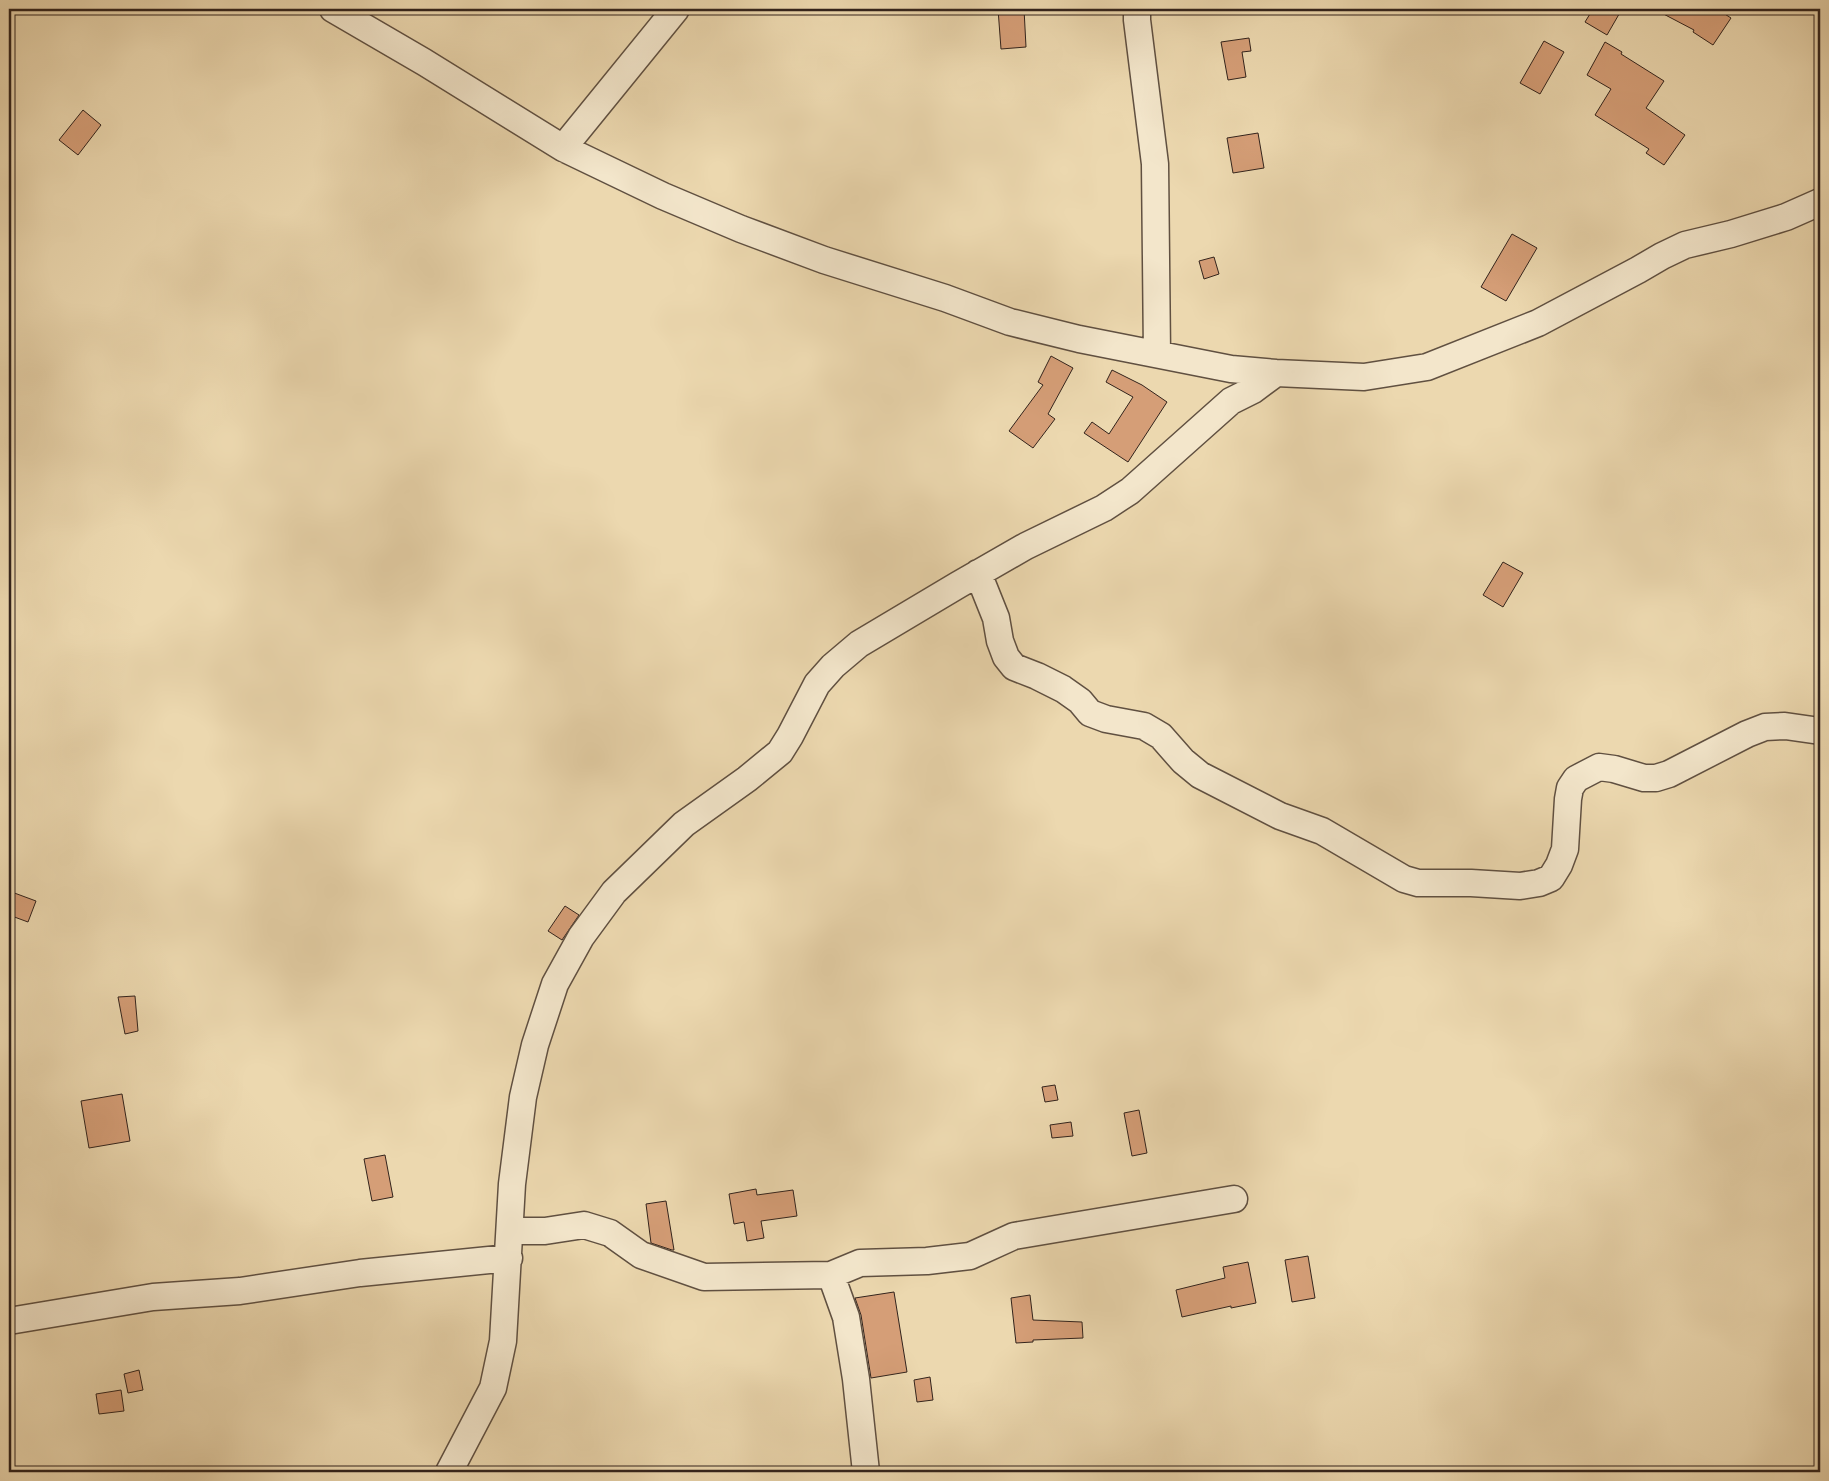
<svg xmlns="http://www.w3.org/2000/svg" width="1829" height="1481" viewBox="0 0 1829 1481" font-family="Alegreya,serif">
<rect width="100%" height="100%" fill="#ecd8af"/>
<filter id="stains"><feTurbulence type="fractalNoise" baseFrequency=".004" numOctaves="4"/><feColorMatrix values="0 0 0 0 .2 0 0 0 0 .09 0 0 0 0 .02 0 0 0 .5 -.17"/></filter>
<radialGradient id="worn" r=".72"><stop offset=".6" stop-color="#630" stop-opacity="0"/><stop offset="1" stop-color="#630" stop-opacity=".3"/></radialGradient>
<path fill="#d59e77" stroke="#32231c" d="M998 9H1024L1026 47 1001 49Z
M1593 9H1622L1607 35 1585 22Z
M1654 9H1717L1731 18 1713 45 1693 32 1694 30Z
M1249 38 1251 51 1242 52 1246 77 1228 80 1221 42Z
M1544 41 1564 52 1540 94 1520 83Z
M1605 42 1622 52 1621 54 1664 81 1646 108 1685 135 1664 165 1646 153 1649 149 1595 115 1611 89 1587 75Z
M83 110 101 125 78 155 59 140Z
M1258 133 1264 168 1233 173 1227 138Z
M1512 234 1537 248 1506 301 1481 287Z
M1214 257 1219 274 1204 279 1199 261Z
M1051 356 1073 368 1048 414 1055 419 1033 448 1009 431 1043 385 1038 382Z
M1112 370 1142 385 1167 402 1128 462 1084 433 1092 422 1109 434 1133 397 1106 382Z
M1503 562 1523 573 1503 607 1483 595Z
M9 891 36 901 28 922 9 915Z
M565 906 579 915 562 940 548 931Z
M135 996 138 1031 125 1034 118 997Z
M1055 1085 1058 1100 1045 1102 1042 1087Z
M122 1094 130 1141 89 1148 81 1101Z
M1139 1110 1147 1153 1132 1156 1124 1113Z
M1071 1122 1073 1136 1052 1138 1050 1125Z
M385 1155 393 1197 372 1201 364 1159Z
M756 1189 757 1195 793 1190 797 1216 761 1221 764 1238 747 1241 744 1222 734 1224 729 1194Z
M666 1201 674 1250H672L651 1243 646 1204Z
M1308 1256 1315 1298 1292 1302 1285 1260Z
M1248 1262 1256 1303 1231 1308V1306L1182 1317 1176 1290 1225 1278 1223 1267Z
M894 1292 907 1372 871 1378 861 1315 855 1298Z
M1030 1295 1033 1320 1082 1322 1083 1338 1033 1340V1342L1016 1343 1011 1298Z
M139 1370 143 1390 128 1393 124 1374Z
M930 1377 933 1400 917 1402 914 1380Z
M121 1390 124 1411 99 1414 96 1394Z"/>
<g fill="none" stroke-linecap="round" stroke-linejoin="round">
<defs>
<path id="minor" d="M333 9 424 62 563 148 663 196 741 229 824 260 945 298 1010 322 1079 339 1231 369 1276 373 1364 377 1427 367 1538 323 1638 270 1662 256 1685 245 1731 234 1786 217 1820 202
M1137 9V20L1155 164 1157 354
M563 148 676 9
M978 573 996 618 1000 641 1006 657 1014 667 1037 676 1063 689 1080 701 1090 713 1106 719 1144 726 1161 736 1183 761 1200 775 1280 816 1322 831 1404 879 1418 883H1471L1520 886 1539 883 1551 878 1559 865 1565 849 1568 799 1570 788 1576 779 1599 767 1614 769 1644 778H1656L1669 774 1747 734 1765 727 1785 726 1820 731
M510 1231H545L584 1225 610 1233 641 1255 704 1277 831 1275 860 1263 927 1261 970 1256 1014 1236 1234 1199
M831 1275 846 1317 856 1379 866 1472
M9 1321 153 1297 240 1291 360 1273 509 1258
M449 1472 493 1388 503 1341 512 1184 523 1097 535 1045 555 984 581 937 614 892 684 824 747 779 780 752 790 736 817 684 833 666 859 644 958 585 1026 546 1104 508 1130 491 1231 401 1253 390 1276 373"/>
</defs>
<use href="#minor" stroke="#605041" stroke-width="29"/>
<use href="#minor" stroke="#f3e6cb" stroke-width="26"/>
</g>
<rect width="1829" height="1481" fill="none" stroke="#ecd8af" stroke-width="30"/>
<rect x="10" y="10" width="1809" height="1461" fill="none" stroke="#32231c" stroke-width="2.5"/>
<rect x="15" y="15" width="1799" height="1451" fill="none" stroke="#32231c"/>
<rect width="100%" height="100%" filter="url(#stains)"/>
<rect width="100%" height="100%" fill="url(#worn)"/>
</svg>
